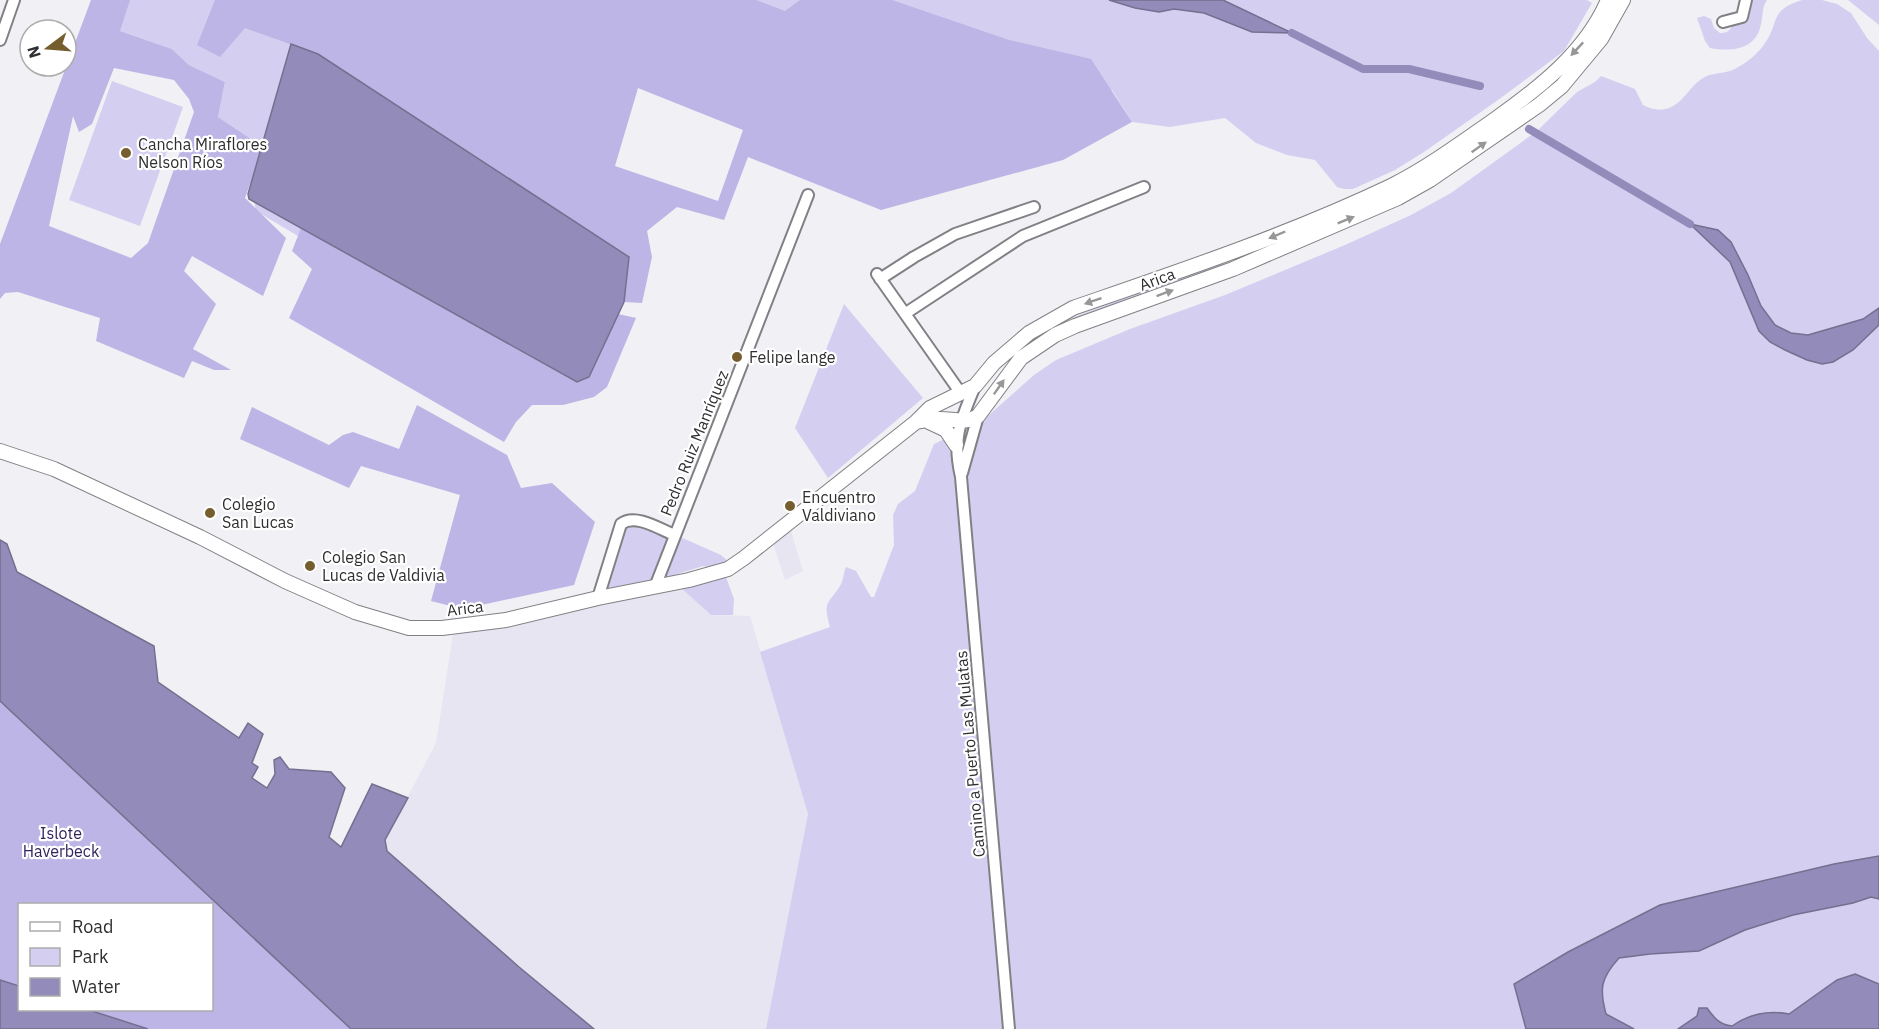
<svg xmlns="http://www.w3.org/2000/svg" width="1879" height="1029" viewBox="0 0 1879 1029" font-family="'IBM Plex Sans',sans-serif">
<rect width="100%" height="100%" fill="#f0f0f5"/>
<path fill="#e6e5f1" d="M791 531 803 571 785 580 773 544Z
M681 588 711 615 750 616 808 814 766 1029H594L519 967 387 851 385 840 436 743 453 635Z"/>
<path fill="#d4cff0" d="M125 0H1587L1592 3 1564 51 1498 100 1424 152 1395 170 1353 189H1344L1337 187 1315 160 1287 155 1256 143 1225 118 1170 127 1132 122 1112 90 592 69 631 278 620 310 589 391 303 239 261 214 256 210 253 197 291 45 263 147 218 117 225 82 189 65 172 49 120 31Z
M1749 0H1767C1762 7 1763 16 1761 24 1756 50 1732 52 1710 48L1705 41 1697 18 1704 16 1711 19 1714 28 1720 33C1727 33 1730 31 1733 24L1741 23 1746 19Z
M1802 0H1822L1837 4 1851 13 1867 38 1879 51V1029H766L808 814 760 652 830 627C823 601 827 606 840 586 844 580 843 573 846 567L856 571 871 597H874L894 545 893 515 898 504 915 491 934 444 981 422 1034 375 1056 360 1130 329 1225 295 1345 245 1411 215 1451 193 1537 131 1577 92 1595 82 1601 76 1635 89 1643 105C1653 110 1663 112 1673 106 1684 100 1690 87 1700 80 1709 73 1719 74 1730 71 1741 67 1756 56 1763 46 1781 23 1767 11 1802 0Z
M1848 0H1879V25Z
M112 81 183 107 140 226 69 200Z
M1222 262 1224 266 1029 347 1025 344 1041 332 1069 319Z
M844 304 923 398 828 478 795 428Z
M631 522 664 536 667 540 651 582 607 590 605 585 624 525Z
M678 536 721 555 729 562 711 568 703 566 665 578 663 573Z
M723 575 726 577 734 599 733 615H711L681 588Z"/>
<path fill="#bcb5e5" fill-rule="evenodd" d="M91 0H130L120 31 172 49 189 65 225 82 218 117 263 147 245 198 286 238 263 296 192 256 184 271 216 304 193 349 231 370H214L192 361 184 378 96 341 100 318 18 292 5 293 0 299V244ZM114 68 174 80 189 99 194 112 148 243 131 258 49 226 73 116 79 132 92 124Z
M215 0H756L785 11 800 0H892L1009 40 1091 59 1132 122 1063 160 881 210 748 157 724 220 677 207 647 231 652 257 642 303 624 302 629 257 318 54 245 28 220 57 197 45ZM638 88 743 130 718 201 615 166Z
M301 228 577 381 589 377 618 314 636 318 607 387 594 397 563 405H532L516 422 504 442 289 318 312 269 292 251Z
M417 405 507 455 521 488 552 483 595 522 574 585 463 609 431 601 460 495 361 466 349 488 240 439 252 407 329 445 343 435 353 432 399 449Z
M0 701 351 1029H148L89 1010H212V904H20L19 986 0 980Z"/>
<path fill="#938bb9" stroke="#756f90" stroke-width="1.5" d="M1109 0H1223L1292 33 1252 32 1204 13 1174 9 1159 12 1135 8Z
M291 44 318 54 629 257 624 302 589 377 577 382 249 199 248 194Z
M1690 224 1718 230 1731 242 1748 275 1761 306 1775 325 1791 333 1808 335 1863 319 1879 308V325L1853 350 1833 362 1822 364 1807 360 1785 350 1770 342 1759 331 1730 262Z
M0 540 7 544 17 572 154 646 158 682 239 738 248 723 263 734 252 763 258 767 252 778 267 788 275 774 274 760 280 757 289 769 331 772 345 788 329 837 341 847 372 784 408 798 385 840 387 851 519 967 594 1029H351L0 701Z
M1879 856V899L1871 897 1853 903 1793 915 1745 930 1699 951 1650 954 1619 958C1601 978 1599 988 1606 1014L1634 1029H1526L1514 984 1568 952 1660 905 1834 864Z
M1855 974 1879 984V1029H1678L1697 1016 1699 1008H1707C1714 1018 1720 1025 1732 1026 1749 1014 1768 1010 1789 1014L1837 980Z
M0 980 19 986 20 1010H89L148 1029H0Z"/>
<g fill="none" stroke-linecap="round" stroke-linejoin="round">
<path stroke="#938bb9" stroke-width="8" d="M1292 33 1363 69H1409L1480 86
M1529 129 1690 224"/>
<defs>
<path id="minor" d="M1723 22 1742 17 1746 0
M0 40 14 0
M877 274 960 392
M880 279 914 257 955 234 1034 207
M906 313 1023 236 1144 187
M975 386C960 422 952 438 961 477L1009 1029
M962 473 978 416
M655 587 808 195
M598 598 621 524C635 513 660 529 674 535"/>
<path id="major" d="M916 422C924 420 932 419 940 419 954 419 966 424 978 416L1021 358 1055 335 1075 326 1233 269 1398 198 1430 180 1539 105 1562 86 1601 39 1623 0
M929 422 946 430 956 445
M0 451 54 469 200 537 285 581 355 612 409 628H442L506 620 598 598 689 580 728 569 744 558 916 422 930 408 975 386 994 363 1029 333 1073 308C1180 271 1288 235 1391 186 1427 168 1461 143 1494 120 1539 88 1586 52 1608 0"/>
</defs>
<use href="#minor" stroke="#818185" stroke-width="14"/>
<use href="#major" stroke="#818185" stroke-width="16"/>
<use href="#minor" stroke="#fff" stroke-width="10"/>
<use href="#major" stroke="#fff" stroke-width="14"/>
</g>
<defs><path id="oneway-solid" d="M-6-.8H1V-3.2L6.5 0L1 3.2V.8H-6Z" transform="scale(1.5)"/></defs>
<g fill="#979798">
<use href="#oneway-solid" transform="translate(1577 49) rotate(133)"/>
<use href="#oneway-solid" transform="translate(1479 147) rotate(-35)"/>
<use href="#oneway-solid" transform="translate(1346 220) rotate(-22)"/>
<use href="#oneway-solid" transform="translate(1277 235) rotate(157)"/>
<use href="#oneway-solid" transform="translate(1165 293) rotate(-20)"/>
<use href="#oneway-solid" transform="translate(1093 301) rotate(161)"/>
<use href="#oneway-solid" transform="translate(999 387) rotate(-55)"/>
</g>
<g fill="#755d2e" stroke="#fff" stroke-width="2">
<circle cx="126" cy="153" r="6"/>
<circle cx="737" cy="357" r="6"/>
<circle cx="790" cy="506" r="6"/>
<circle cx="210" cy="513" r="6"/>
<circle cx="310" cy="566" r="6"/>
</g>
<g text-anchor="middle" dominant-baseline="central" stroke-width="4.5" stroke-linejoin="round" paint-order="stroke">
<g font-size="16" fill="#2f2f31" stroke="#fff" text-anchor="start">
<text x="138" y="144">Cancha Miraflores<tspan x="138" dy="18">Nelson Ríos</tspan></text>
<text x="749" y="357">Felipe lange</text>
<text x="802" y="497">Encuentro<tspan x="802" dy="18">Valdiviano</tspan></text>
<text x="222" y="504">Colegio<tspan x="222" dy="18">San Lucas</tspan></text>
<text x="322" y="557">Colegio San<tspan x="322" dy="18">Lucas de Valdivia</tspan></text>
</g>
<g font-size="16" fill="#2f2f31" stroke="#fff">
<text transform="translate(1157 279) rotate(-20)">Arica</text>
<text transform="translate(694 443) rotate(-68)">Pedro Ruiz Manríquez</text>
<text transform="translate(465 608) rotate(-7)">Arica</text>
<text transform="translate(970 754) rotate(-95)">Camino a Puerto Las Mulatas</text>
</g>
<g font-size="16" fill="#33245d" stroke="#fff">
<text x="61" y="833">Islote<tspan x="61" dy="18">Haverbeck</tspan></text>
</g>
</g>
<rect x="18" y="903" width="195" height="108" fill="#ffffff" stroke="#acacad" stroke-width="1.5"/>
<rect x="30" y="922" width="30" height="9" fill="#ffffff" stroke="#acacad" stroke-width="1.5"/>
<text x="72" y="933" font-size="18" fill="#2f2f31">Road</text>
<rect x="30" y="948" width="30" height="18" fill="#d4cff0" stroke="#acacad" stroke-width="1.5"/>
<text x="72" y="963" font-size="18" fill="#2f2f31">Park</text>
<rect x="30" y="978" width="30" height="18" fill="#938bb9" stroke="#acacad" stroke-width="1.5"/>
<text x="72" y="993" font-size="18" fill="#2f2f31">Water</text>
<g transform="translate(48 48) rotate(254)"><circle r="28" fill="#ffffff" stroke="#acacad" stroke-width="1.5"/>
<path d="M0-4.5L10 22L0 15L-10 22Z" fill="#755d2e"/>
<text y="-9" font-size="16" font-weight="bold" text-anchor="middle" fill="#2f2f31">N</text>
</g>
</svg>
